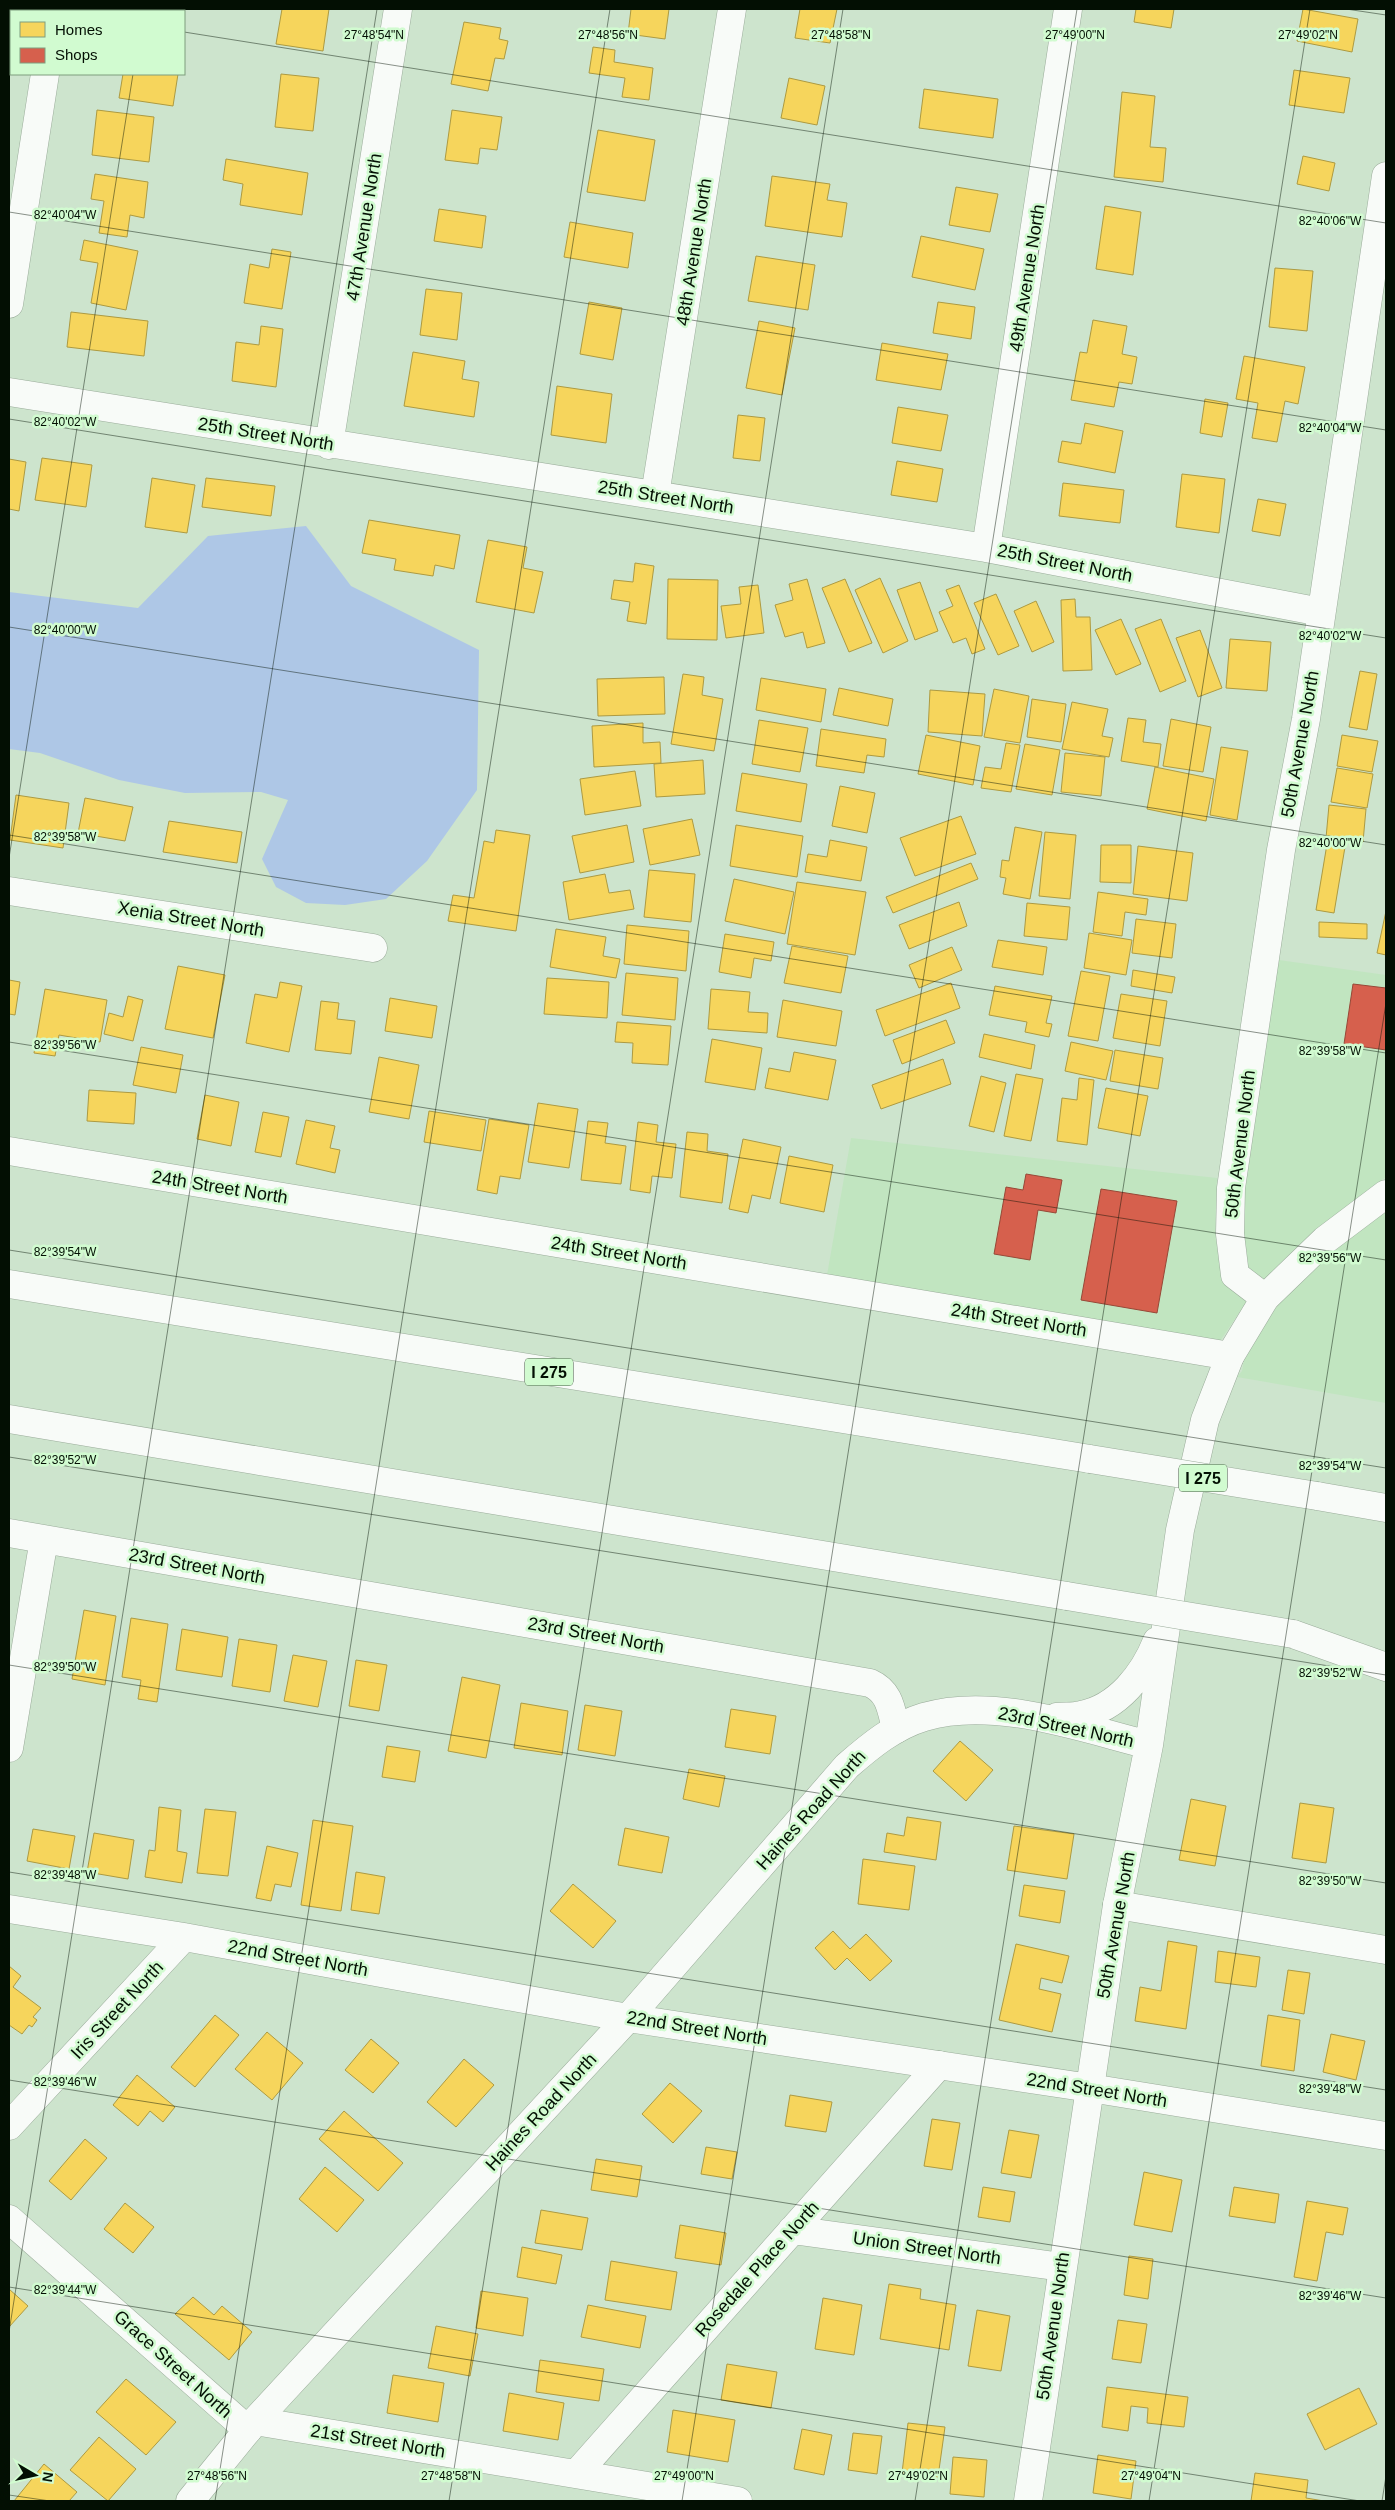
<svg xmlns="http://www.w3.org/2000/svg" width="1395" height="2510" viewBox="0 0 1395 2510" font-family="Arial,sans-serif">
<rect width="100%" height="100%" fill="#cde4cd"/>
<path fill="#c1e5c0" d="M1279 960 1386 975V1177L1316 1230 1264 1281 1249 1269 1244 1233 1245 1190Z
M851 1138 1217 1178 1215 1233 1221 1276 1226 1285 1247 1301 1220 1341 827 1275Z
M1386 1211V1403L1237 1377 1242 1371 1244 1360 1277 1306 1335 1249Z"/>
<path fill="#aec7e6" d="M306 526 351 586 479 650 477 790 427 861 386 899 345 905 306 903 276 887 262 859 288 800 261 792 185 793 119 780 40 753 9 749V592L138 608 208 536Z"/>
<path fill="#f6d55c" stroke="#ad9a41" d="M133 9H177V11H133Z
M282 9H329L323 51 276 44Z
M631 9H669L665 39 628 34Z
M800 9H837L830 43 795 38Z
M1136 9H1174L1171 28 1134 22Z
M1303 9 1358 19 1352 52 1297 41Z
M464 22 501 28 499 39 508 41 504 59 495 58 488 91 451 84Z
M593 47 615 50 614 62 653 68 649 100 622 97 625 78 589 73Z
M1294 70 1350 78 1344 113 1289 105Z
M123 74H178L173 106 119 98Z
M281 74 319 78 313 131 275 127Z
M789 78 825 86 817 125 781 118Z
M924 89 998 99 993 138 919 128Z
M1122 92 1155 96 1150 147 1166 148 1163 182 1114 177Z
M97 110 154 117 149 162 92 155Z
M452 110 502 117 497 150 480 148 478 164 445 160Z
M598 130 655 140 645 201 587 192Z
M1303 156 1335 163 1329 191 1297 184Z
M226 159 308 173 302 215 240 205 243 184 223 180Z
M95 174 148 182 144 218 130 215 127 237 99 233 104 201 91 199Z
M772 176 830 184 827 200 847 203 842 237 765 226Z
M956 187 998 194 990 232 949 225Z
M1105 206 1141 212 1133 275 1096 269Z
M439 209 486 216 482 248 434 241Z
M570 222 633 233 628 268 564 257Z
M921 236 984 249 975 290 912 277Z
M84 240 138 251 126 310 91 303 98 263 80 260Z
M272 249 291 252 282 309 244 303 250 264 269 268Z
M756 256 815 265 808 310 748 301Z
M1275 268 1313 271 1307 331 1269 327Z
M426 289 462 293 457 340 420 335Z
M589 302 622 308 613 360 580 354Z
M938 302 975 307 971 339 933 333Z
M71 312 148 321 144 356 67 347Z
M1093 320 1127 326 1122 354 1137 357 1132 384 1119 382 1114 407 1071 400 1080 352 1087 353Z
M759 321 795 328 782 395 746 388Z
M261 326 283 329 276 387 232 381 236 342 259 345Z
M882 343 948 354 941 390 876 380Z
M413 352 465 361 462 379 479 382 474 417 404 406Z
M1244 356 1305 367 1298 404 1285 401 1277 442 1252 438 1258 403 1236 399Z
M557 386 612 394 606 443 551 435Z
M1205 399 1228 403 1222 437 1200 433Z
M898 407 948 415 941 451 892 443Z
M738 415 765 418 760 461 733 458Z
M1085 423 1123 431 1115 473 1058 462 1062 441 1081 444Z
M42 458 92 465 86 507 35 500Z
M9 459 26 462 19 511 9 509Z
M897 461 943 469 937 502 891 495Z
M1182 474 1225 479 1219 533 1176 527Z
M152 478 195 485 187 533 145 527Z
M206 478 275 486 271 516 202 507Z
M1063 483 1124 490 1120 523 1059 516Z
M1258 499 1286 504 1280 536 1252 531Z
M369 520 460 535 454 569 435 565 433 576 394 570 396 559 362 553Z
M488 540 527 547 523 568 543 572 534 613 476 602Z
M635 563 654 566 646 624 627 621 630 602 611 599 614 580 633 582Z
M880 578 908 641 883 653 855 590Z
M668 579 718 580 717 640 667 639Z
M807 579 825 643 807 648 803 632 785 637 775 605 793 600 789 584Z
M845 579 872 643 849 652 822 588Z
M920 582 938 631 915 640 897 590Z
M758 585 764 633 726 638 721 606 741 604 739 587Z
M959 585 985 649 972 654 966 638 953 643 939 612 953 606 946 590Z
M996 594 1019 646 998 655 974 603Z
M1075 599 1076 617H1090L1092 670 1063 671 1061 600Z
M1036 601 1054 642 1032 652 1014 611Z
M1121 619 1141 664 1116 675 1095 630Z
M1161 619 1186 681 1160 692 1135 629Z
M1200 630 1222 688 1198 697 1176 638Z
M1230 639 1271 642 1267 691 1226 688Z
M1360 671 1377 674 1367 730 1349 727Z
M683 674 704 677 702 695 723 699 714 751 671 744Z
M664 677 665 714 598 716 597 679Z
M761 678 826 689 821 722 756 710Z
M839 688 893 699 888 726 833 715Z
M994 689 1029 696 1020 743 984 737Z
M930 690 985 694 982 736 928 732Z
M1032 699 1066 704 1061 742 1027 737Z
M1072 702 1108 709 1102 736 1113 738 1109 757 1062 749Z
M1128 718 1146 720 1143 742 1161 744 1158 767 1121 761Z
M1171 719 1211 727 1203 772 1163 766Z
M759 720 808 728 800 772 752 764Z
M643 723V743L660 742 661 763 594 767 592 726Z
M821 729 886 739 884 757 867 755 864 773 816 766Z
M926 735 980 746 973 785 918 774Z
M1342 735 1378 741 1372 772 1337 766Z
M1006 743 1020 745 1011 792 981 788 985 767 1001 769Z
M1025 744 1060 750 1052 795 1016 789Z
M1221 747 1248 751 1237 820 1210 815Z
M1065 753 1105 757 1101 796 1061 792Z
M703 760 705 794 656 797 654 764Z
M1155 767 1214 779 1206 821 1147 809Z
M1337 768 1373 774 1367 808 1331 802Z
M635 771 641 806 585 815 580 779Z
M742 773 807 784 801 822 736 811Z
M840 786 875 793 867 833 832 826Z
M16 795 69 803 63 848 10 840Z
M85 798 133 807 125 841 78 833Z
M1329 805 1366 809 1363 842 1326 838Z
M961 816 976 854 915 876 900 838Z
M692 819 700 855 650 865 643 829Z
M169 821 242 832 237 863 163 852Z
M627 825 634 862 580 873 572 836Z
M736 825 803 836 797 877 730 866Z
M1015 827 1042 832 1030 899 1003 894 1006 878 1000 877 1002 860 1009 861Z
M496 830 530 835 516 931 448 921 453 895 474 898 484 841 494 843Z
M1045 832 1076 835 1070 899 1039 896Z
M830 840 867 847 861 881 805 872 808 854 827 857Z
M1327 844 1345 847 1334 913 1316 910Z
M1101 845H1131V883L1100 882Z
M1138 846 1193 853 1187 901 1133 894Z
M971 863 978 879 893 913 886 897Z
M649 870 695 874 691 922 644 917Z
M605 874 609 893 630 890 634 909 569 920 563 882Z
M734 879 794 892 785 934 725 921Z
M797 882 866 892 855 955 787 944Z
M1098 892 1148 899 1146 915 1125 912 1122 936 1093 932Z
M959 902 967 926 909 949 899 925Z
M1027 903 1070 907 1067 940 1024 936Z
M1386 911V955L1377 953Z
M1136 919 1176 924 1172 958 1132 953Z
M1319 922 1367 924V939L1319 937Z
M627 925 689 931 686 971 624 964Z
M556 929 606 937 603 956 620 959 616 978 550 967Z
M1089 933 1132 940 1126 975 1084 968Z
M725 934 774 942 771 961 754 958 751 978 719 972Z
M998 940 1047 947 1043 975 992 967Z
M792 946 848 956 841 993 784 983Z
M952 947 962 970 919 988 909 965Z
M178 966 225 975 213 1038 165 1029Z
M1133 970 1175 977 1172 993 1131 986Z
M1081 971 1110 976 1098 1041 1068 1036Z
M626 973 678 978 675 1020 622 1015Z
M547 978 609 982 607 1018 544 1014Z
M9 980 20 982 15 1015 9 1014Z
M280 982 302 986 289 1052 246 1043 255 994 277 998Z
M951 983 960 1008 885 1036 876 1010Z
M995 986 1052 996 1046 1023 1052 1024 1049 1037 1025 1032 1027 1022 989 1015Z
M45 989 107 1000 100 1042 59 1035 55 1056 34 1053Z
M711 989 750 992 748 1012 768 1013 767 1033 708 1029Z
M1121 994 1167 1001 1160 1046 1113 1038Z
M128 996 143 1000 133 1041 104 1034 109 1013 123 1017Z
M390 998 437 1006 432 1038 385 1031Z
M783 1000 842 1011 836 1046 777 1037Z
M321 1001 339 1003 337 1019 355 1021 351 1054 315 1050Z
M946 1020 955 1043 902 1064 893 1040Z
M617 1022 671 1026 668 1065 632 1063 633 1043 615 1042Z
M984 1034 1035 1045 1031 1069 979 1057Z
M712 1039 762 1048 755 1090 705 1082Z
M1071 1042 1113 1051 1106 1080 1065 1071Z
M141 1047 183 1055 176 1093 133 1085Z
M1115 1050 1163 1058 1158 1089 1110 1081Z
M794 1052 836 1060 828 1100 765 1088 769 1068 790 1072Z
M379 1057 419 1065 409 1119 369 1112Z
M943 1059 951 1084 881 1109 872 1085Z
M1016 1074 1043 1079 1031 1141 1004 1136Z
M981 1076 1006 1083 994 1132 969 1126Z
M1079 1078 1094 1080 1087 1145 1057 1141 1062 1098 1077 1100Z
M1106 1088 1148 1096 1140 1136 1098 1128Z
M89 1090 136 1093 134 1124 87 1121Z
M205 1095 239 1102 231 1146 197 1139Z
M538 1103 578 1109 569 1168 528 1162Z
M429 1111 486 1120 481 1151 424 1142Z
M263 1112 289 1117 281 1157 255 1152Z
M489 1119 529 1125 520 1179 500 1176 497 1194 477 1190Z
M306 1120 335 1126 330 1148 340 1150 335 1173 296 1164Z
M588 1121 608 1123 605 1143 626 1146 621 1184 581 1180Z
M638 1122 658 1125 656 1142 676 1144 672 1178 652 1176 650 1193 630 1190Z
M687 1132 708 1134 707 1151 728 1154 722 1203 680 1197Z
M743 1139 781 1147 770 1199 752 1195 748 1213 729 1209Z
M789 1156 833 1165 824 1212 780 1203Z
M84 1610 116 1616 105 1685 72 1679Z
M131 1618 168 1624 157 1702 138 1699 141 1680 122 1677Z
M182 1629 228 1637 222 1677 176 1670Z
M239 1639 277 1645 270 1692 232 1686Z
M293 1655 327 1661 318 1707 284 1701Z
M356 1660 387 1665 379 1711 349 1706Z
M462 1677 500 1685 486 1758 448 1751Z
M521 1703 568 1711 562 1755 514 1748Z
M585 1705 622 1711 615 1756 578 1750Z
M731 1709 776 1716 770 1754 725 1747Z
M960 1741 993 1770 966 1801 933 1771Z
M387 1746 420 1751 415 1782 382 1777Z
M689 1769 725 1776 719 1807 683 1799Z
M1191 1799 1226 1806 1215 1866 1179 1860Z
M1300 1803 1334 1808 1326 1863 1292 1858Z
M159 1807 181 1810 177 1851 187 1853 182 1883 145 1877 149 1850 155 1851Z
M205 1809 236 1812 228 1876 197 1873Z
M907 1817 941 1822 936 1860 884 1852 887 1833 904 1836Z
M313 1820 353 1826 341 1911 301 1905Z
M1014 1826 1074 1834 1067 1879 1007 1870Z
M625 1828 669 1837 662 1873 618 1865Z
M33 1829 75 1836 69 1869 27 1861Z
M94 1833 134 1840 128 1879 87 1872Z
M267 1846 298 1853 291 1887 275 1884 271 1901 256 1898Z
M863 1859 915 1866 909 1910 858 1904Z
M356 1872 385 1877 379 1914 351 1910Z
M573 1884 616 1921 593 1948 550 1911Z
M1024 1885 1065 1891 1060 1923 1019 1916Z
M833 1931 850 1949 866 1934 892 1961 870 1981 847 1958 835 1970 815 1948Z
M1168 1941 1197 1946 1186 2029 1135 2021 1140 1987 1161 1991Z
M1016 1944 1069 1956 1062 1983 1041 1978 1039 1989 1061 1994 1052 2032 999 2020Z
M1218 1951 1260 1957 1256 1987 1215 1982Z
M9 1966 21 1976 13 1987 41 2008 33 2017 37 2020 32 2027 29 2025 22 2034 9 2025Z
M1288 1970 1310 1973 1304 2014 1282 2010Z
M215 2015 239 2035 195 2087 171 2067Z
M1268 2015 1300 2020 1294 2071 1261 2066Z
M267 2032 303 2063 272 2100 235 2069Z
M1331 2034 1365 2041 1356 2080 1323 2072Z
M371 2039 399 2063 373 2093 345 2070Z
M464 2059 494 2085 456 2127 427 2102Z
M137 2075 175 2107 163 2122 150 2111 138 2126 113 2105Z
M670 2083 702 2111 673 2143 642 2114Z
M790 2095 832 2102 826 2132 785 2126Z
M344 2111 403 2163 378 2191 319 2139Z
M932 2119 960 2123 952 2170 924 2166Z
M1009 2130 1039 2135 1031 2178 1001 2173Z
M85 2139 107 2158 71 2200 49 2181Z
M706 2147 737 2152 732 2179 701 2174Z
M596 2159 642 2166 637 2197 591 2190Z
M325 2167 364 2200 337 2232 299 2199Z
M1144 2172 1182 2180 1172 2232 1134 2225Z
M983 2187 1015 2192 1010 2222 978 2217Z
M1234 2187 1279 2194 1275 2223 1229 2216Z
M1307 2201 1348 2208 1343 2235 1326 2232 1317 2281 1294 2277Z
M125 2203 154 2227 133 2253 104 2229Z
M541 2210 588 2218 582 2250 535 2243Z
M680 2225 726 2233 721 2265 675 2258Z
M522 2247 562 2255 556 2284 517 2277Z
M1129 2256 1153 2259 1148 2299 1124 2295Z
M611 2261 677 2272 671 2310 605 2300Z
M889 2284 921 2289 920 2299 956 2305 949 2350 880 2339Z
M9 2289 28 2306 9 2327Z
M481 2291 528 2298 523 2336 476 2328Z
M193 2297 214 2315 222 2306 252 2332 229 2360 175 2314Z
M823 2298 862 2305 854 2355 815 2349Z
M588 2305 646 2316 640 2348 581 2337Z
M977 2310 1010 2316 1001 2371 968 2366Z
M1118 2320 1147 2324 1141 2363 1112 2359Z
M436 2326 478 2334 470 2376 428 2368Z
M540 2360 604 2369 599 2401 536 2392Z
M727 2364 777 2372 771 2408 721 2400Z
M393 2375 444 2383 438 2422 387 2413Z
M126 2379 176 2422 146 2455 96 2412Z
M1107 2387 1188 2397 1184 2427 1147 2423 1148 2408 1131 2406 1128 2431 1102 2427Z
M1359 2388 1377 2424 1325 2450 1307 2414Z
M509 2393 564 2403 558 2440 503 2431Z
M673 2410 735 2420 728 2462 667 2452Z
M908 2423 945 2427 938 2477 902 2473Z
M802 2429 832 2435 824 2475 794 2469Z
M853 2433 882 2436 877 2474 848 2470Z
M99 2437 136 2469 108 2501 70 2470Z
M1098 2455 1136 2461 1131 2499 1093 2493Z
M953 2457 987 2460 984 2497 950 2494Z
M44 2464 77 2492 69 2501H14Z
M1255 2473 1308 2480 1306 2498 1324 2501H1251Z"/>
<path fill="#d6604d" stroke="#974837" d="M1353 984 1386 988V1050L1344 1044Z
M1026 1174 1062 1180 1056 1213 1038 1210 1030 1260 994 1254 1006 1187 1023 1190Z
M1101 1189 1177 1201 1157 1313 1081 1300Z"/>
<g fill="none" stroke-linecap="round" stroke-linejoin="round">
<defs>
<path id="street" d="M55 11V9
M9 304 45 74
M9 392 986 548 1321 612
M329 445 398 9
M655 495 732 9
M986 548 1068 9
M9 891 373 948
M9 1151 1230 1356
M1265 1298 1235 1275 1230 1234 1231 1188 1281 850 1306 719 1386 176
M9 1533 870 1683C890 1692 891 1709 896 1729
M9 1748 44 1539
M1117 1905 1386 1950
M9 1909 184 1937 628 2018
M9 2126 184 1937
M9 2219 248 2430
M792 2230 1062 2267
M255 2421 738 2501
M576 2474 939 2065
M1028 2501 1090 2088 1386 2136"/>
<path id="secondary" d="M1057 1717C1065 1716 1073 1717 1081 1715 1118 1708 1144 1674 1157 1641
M628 2018 1090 2088 1117 1905 1149 1745 1180 1530 1205 1420 1230 1356 1265 1298 1325 1240 1386 1194
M190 2501 255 2421 628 2018 847 1766C870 1746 894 1726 924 1717 994 1696 1081 1728 1149 1745"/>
<path id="highway" d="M9 1284 1090 1459
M9 1419 1067 1596
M1317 1496 1386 1508
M1293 1634 1386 1667"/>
</defs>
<use href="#street" stroke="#9aac9a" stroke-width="29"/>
<use href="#secondary" stroke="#9aac9a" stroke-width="29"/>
<use href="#highway" stroke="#9aac9a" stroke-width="29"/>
<use href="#street" stroke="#f8fbf8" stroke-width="28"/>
<use href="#secondary" stroke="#f8fbf8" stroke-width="28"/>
<use href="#highway" stroke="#f8fbf8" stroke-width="28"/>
<defs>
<path id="highway-bridge" d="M1090 1459 1317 1496
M1067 1596 1293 1634"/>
</defs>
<use href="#highway-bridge" stroke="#9aac9a" stroke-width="29" stroke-linecap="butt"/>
<use href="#highway-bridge" stroke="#f8fbf8" stroke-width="28"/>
</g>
<path fill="none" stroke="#030f03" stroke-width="1" stroke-opacity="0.45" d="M36 9 52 11M1346 9 1386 15M143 11V9M184 32 1386 223M9 212 1386 430M9 419 1386 638M9 627 1386 845M9 835 1386 1053M9 858 133 74M9 1042 1386 1260M9 1250 1386 1468M9 1457 1386 1675M9 1665 1386 1883M9 1872 1386 2090M9 2080 1386 2298M9 2287 1360 2501M9 2332 377 9M9 2495 50 2501M215 2501 610 9M449 2501 843 9M682 2501 1077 9M915 2501 1310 9M1149 2501 1386 1003M1382 2501 1386 2476"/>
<g text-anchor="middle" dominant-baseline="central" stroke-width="5" stroke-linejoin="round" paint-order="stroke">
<g fill="#d1fbd0" stroke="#415640" stroke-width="1">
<rect x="525" y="1358.5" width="48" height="27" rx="4"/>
<rect x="1179" y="1464.5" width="48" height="27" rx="4"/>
</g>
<g font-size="16" font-weight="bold" fill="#030f03">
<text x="549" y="1372">I 275</text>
<text x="1203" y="1478">I 275</text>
</g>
<g font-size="18" fill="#030f03" stroke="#d1fbd0">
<text transform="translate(364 227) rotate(-81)">47th Avenue North</text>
<text transform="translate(694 252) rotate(-81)">48th Avenue North</text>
<text transform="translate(1027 278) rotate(-81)">49th Avenue North</text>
<text transform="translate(266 434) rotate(9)">25th Street North</text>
<text transform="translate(666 497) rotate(9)">25th Street North</text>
<text transform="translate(1065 563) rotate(11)">25th Street North</text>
<text transform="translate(1300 744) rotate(-80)">50th Avenue North</text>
<text transform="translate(191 919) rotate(9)">Xenia Street North</text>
<text transform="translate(1240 1144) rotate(-83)">50th Avenue North</text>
<text transform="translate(220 1187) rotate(9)">24th Street North</text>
<text transform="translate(619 1253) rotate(9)">24th Street North</text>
<text transform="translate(1019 1320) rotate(9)">24th Street North</text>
<text transform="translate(197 1566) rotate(10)">23rd Street North</text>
<text transform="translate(596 1635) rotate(10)">23rd Street North</text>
<text transform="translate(1066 1727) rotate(12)">23rd Street North</text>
<text transform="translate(811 1810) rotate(-48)">Haines Road North</text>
<text transform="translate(1116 1925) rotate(-80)">50th Avenue North</text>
<text transform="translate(298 1958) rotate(10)">22nd Street North</text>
<text transform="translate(117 2010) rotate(-47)">Iris Street North</text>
<text transform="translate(697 2028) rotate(9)">22nd Street North</text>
<text transform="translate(1097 2090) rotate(9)">22nd Street North</text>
<text transform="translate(541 2112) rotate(-47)">Haines Road North</text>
<text transform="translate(927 2248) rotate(8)">Union Street North</text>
<text transform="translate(757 2269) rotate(-48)">Rosedale Place North</text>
<text transform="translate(1053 2326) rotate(-82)">50th Avenue North</text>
<text transform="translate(173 2364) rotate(42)">Grace Street North</text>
<text transform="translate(378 2441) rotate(9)">21st Street North</text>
</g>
</g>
<g font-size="12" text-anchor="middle" fill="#030f03" stroke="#d1fbd0" stroke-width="5" stroke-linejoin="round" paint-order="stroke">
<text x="374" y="39">27°48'54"N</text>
<text x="608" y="39">27°48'56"N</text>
<text x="841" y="39">27°48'58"N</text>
<text x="1075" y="39">27°49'00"N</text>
<text x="1308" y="39">27°49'02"N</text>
<text x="65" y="219">82°40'04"W</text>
<text x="1330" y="225">82°40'06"W</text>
<text x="65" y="426">82°40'02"W</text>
<text x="1330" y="432">82°40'04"W</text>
<text x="65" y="634">82°40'00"W</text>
<text x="1330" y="640">82°40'02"W</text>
<text x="65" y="841">82°39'58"W</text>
<text x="1330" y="847">82°40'00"W</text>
<text x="65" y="1049">82°39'56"W</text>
<text x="1330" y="1055">82°39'58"W</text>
<text x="65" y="1256">82°39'54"W</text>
<text x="1330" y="1262">82°39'56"W</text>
<text x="65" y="1464">82°39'52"W</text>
<text x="1330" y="1470">82°39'54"W</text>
<text x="65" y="1671">82°39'50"W</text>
<text x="1330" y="1677">82°39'52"W</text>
<text x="65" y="1879">82°39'48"W</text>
<text x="1330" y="1885">82°39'50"W</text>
<text x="65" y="2086">82°39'46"W</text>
<text x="1330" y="2093">82°39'48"W</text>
<text x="65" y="2294">82°39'44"W</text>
<text x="1330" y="2300">82°39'46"W</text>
<text x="217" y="2480">27°48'56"N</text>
<text x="451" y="2480">27°48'58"N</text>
<text x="684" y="2480">27°49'00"N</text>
<text x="918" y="2480">27°49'02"N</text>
<text x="1151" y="2480">27°49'04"N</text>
</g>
<rect width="1395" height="2510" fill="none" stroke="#030f03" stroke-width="20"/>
<rect x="10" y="10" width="175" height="65" fill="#d1fbd0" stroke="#7f9d7e"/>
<rect x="20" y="22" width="25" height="15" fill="#f6d55c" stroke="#7f9d7e"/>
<text x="55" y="35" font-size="15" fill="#030f03">Homes</text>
<rect x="20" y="48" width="25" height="15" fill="#d6604d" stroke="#7f9d7e"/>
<text x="55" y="60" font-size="15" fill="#030f03">Shops</text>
<g transform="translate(35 2475) rotate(99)" stroke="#d1fbd0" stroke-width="4" paint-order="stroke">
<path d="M0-4L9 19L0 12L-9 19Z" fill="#030f03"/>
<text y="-8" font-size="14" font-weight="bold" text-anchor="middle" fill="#030f03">N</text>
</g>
</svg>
